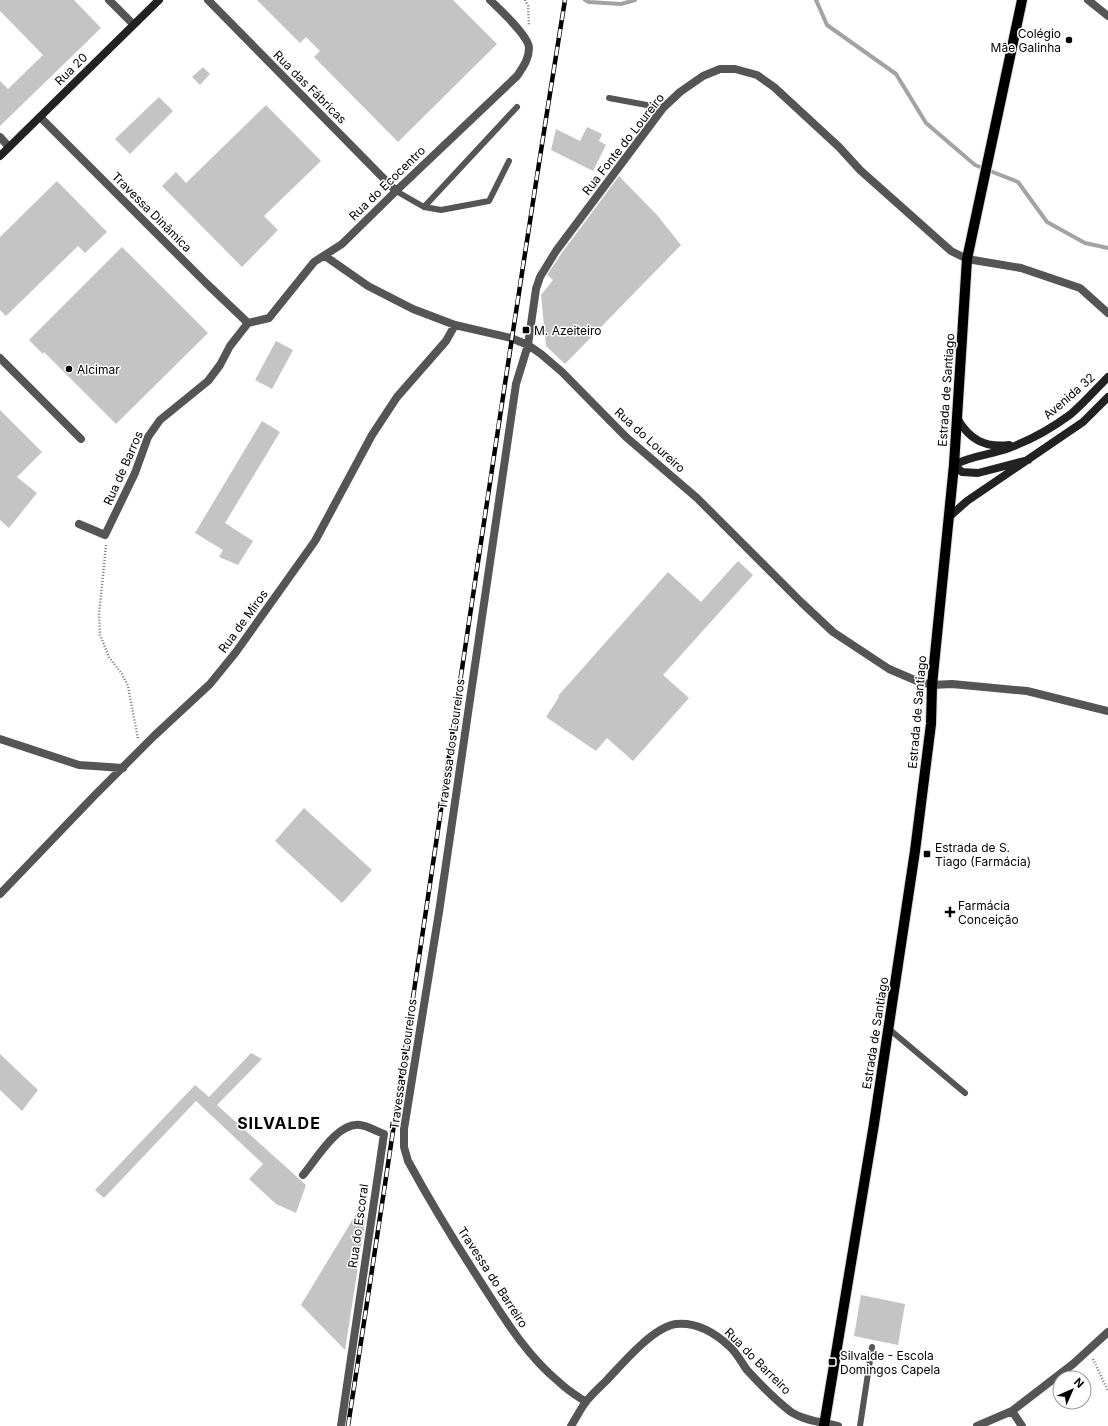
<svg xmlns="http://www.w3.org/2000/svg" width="1108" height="1426" viewBox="0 0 1108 1426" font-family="Inter,sans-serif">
<rect width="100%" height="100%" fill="#fff"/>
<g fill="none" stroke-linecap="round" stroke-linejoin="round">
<path stroke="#a3a3a3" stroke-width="4" d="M585 0 589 2 621 4 635 0
M816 0 827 25 896 74 926 123 975 165 1018 182 1047 222 1085 243 1108 248"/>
</g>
<path fill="#c4c4c4" d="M0 0H74L101 28 0 126V81L8 89 43 55 0 11Z
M257 0H453L497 44 398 142 314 57 320 51 306 37 300 43Z
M203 67 210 74 200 85 192 77Z
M159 97 173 111 130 154 115 139Z
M266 105 321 161 264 216 278 230 242 267 162 186 176 172 186 183Z
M587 127 602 134 599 141 606 145 593 171 551 150 556 129 580 141Z
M619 176 657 215 681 245 565 364 546 346 541 295 553 280 547 275 561 254Z
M57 181 107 232 85 253 78 246 6 316 0 310V237Z
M122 247 208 333 116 424 44 352 43 354 29 340Z
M276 341 293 350 272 389 255 380Z
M0 410 42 452 17 477 37 493 9 528 0 520Z
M262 421 280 432 225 523 253 541 238 565 219 557 223 550 195 533Z
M738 561 753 575 663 675 689 698 633 761 607 738 596 751 546 717 559 697 558 696 668 572 701 602Z
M304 808 372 870 342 903 275 841Z
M251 1053 262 1059 217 1105 306 1185 296 1213 276 1204 249 1179 263 1164 196 1101 104 1198 95 1190 195 1085 209 1097Z
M0 1054 38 1090 22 1111 0 1090Z
M359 1209 366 1216 345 1350 301 1305Z
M861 1295 905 1304 898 1345 854 1336Z"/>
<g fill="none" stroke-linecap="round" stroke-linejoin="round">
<defs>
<path id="primary" d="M824 1426 874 1124 915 851 931 724 932 685 954 465 967 259 1022 0"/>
</defs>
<use href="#primary" stroke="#dbdbdb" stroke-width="12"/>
<path stroke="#777" stroke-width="2.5" stroke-dasharray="1 2" stroke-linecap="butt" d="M525 0 528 6 529 25
M106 545 99 615 100 635 109 657 122 674 128 686 138 739
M1093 1359 1108 1391"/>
<path stroke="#555" stroke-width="6" d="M609 98 663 108
M396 191 424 207 441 210 489 201 509 161
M424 207 517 107
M889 1029 965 1093
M860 1426 872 1347"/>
<path stroke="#555" stroke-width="8" d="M109 0 133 24
M208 0 396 191
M1088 0 1108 16
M40 117 206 283 248 323
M0 137 9 147
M325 256 368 286 413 309 455 325 511 338 528 345 541 354 562 372 626 437 697 498 801 602 833 632 889 669 917 681 932 685 952 684 1027 691 1108 711
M248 323 269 318 314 262 342 244 396 191 517 76C523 67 529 59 529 48 529 36 499 9 490 0
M0 358 81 439
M79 524 105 535 135 473 148 437 160 420 208 381 220 365 230 346 248 323
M0 739 79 765 123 768
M0 894 94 796 154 736 210 684 236 652 315 541 372 435 397 397 446 341 455 325
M303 1175C316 1160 337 1122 360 1125 368 1126 376 1131 384 1134L341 1426
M586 1402C577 1396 567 1390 559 1382 527 1356 504 1318 482 1284 456 1244 431 1203 408 1161L404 1147V1129L439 912 516 384 528 345 536 289 540 277 556 251 663 108 680 92 703 76 720 69H735L757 75 774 87 839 147 860 170 951 251 967 259 1021 268 1080 288 1108 313
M1012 1411 1022 1426
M571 1426C576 1418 580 1410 585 1403 591 1395 599 1388 606 1381 622 1364 653 1327 676 1324 696 1322 715 1333 729 1346 737 1353 741 1362 747 1370 758 1382 778 1402 791 1412 805 1421 823 1422 838 1426
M977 1426 1012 1411 1073 1364 1108 1332"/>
<path stroke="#222" stroke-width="8" d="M0 156 159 0
M957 418C969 439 984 448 1009 445
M1028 460 978 473 962 472 954 465C972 455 991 455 1009 448 1031 440 1052 428 1071 414 1084 403 1096 389 1108 377
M949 517 967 501 1083 422 1108 397"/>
<use href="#primary" stroke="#000" stroke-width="10"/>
<defs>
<path id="rail" d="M348 1426C422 951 488 475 565 0"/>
</defs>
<use href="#rail" stroke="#000" stroke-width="4.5"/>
<use href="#rail" stroke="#fff" stroke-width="3" stroke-dasharray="9" stroke-linecap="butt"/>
</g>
<g fill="#000" stroke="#fff" stroke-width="1.5">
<circle cx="1069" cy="40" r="4"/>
<rect x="522" y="326" width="8" height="8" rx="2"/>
<circle cx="69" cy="369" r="4"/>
<rect x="923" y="850" width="8" height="8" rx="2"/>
<path d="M948 906h4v4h4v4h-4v4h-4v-4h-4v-4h4z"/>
<rect x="828" y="1358" width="8" height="8" rx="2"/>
</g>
<g text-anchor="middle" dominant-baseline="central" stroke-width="3" stroke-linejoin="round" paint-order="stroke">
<g font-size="12" fill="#000" stroke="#fff" text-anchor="start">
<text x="1061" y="33" text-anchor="end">Colégio<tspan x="1061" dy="14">Mãe Galinha</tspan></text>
<text x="534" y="330">M. Azeiteiro</text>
<text x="77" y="369">Alcimar</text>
<text x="935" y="847">Estrada de S.<tspan x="935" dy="14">Tiago (Farmácia)</tspan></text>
<text x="958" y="905">Farmácia<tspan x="958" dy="14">Conceição</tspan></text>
<text x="840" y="1355">Silvalde - Escola<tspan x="840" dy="14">Domingos Capela</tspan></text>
</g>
<g font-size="12" fill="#000" stroke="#fff">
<text transform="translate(71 69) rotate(-45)">Rua 20</text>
<text transform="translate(310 87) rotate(45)">Rua das Fábricas</text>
<text transform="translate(623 144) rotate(-52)">Rua Fonte do Loureiro</text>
<text transform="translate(387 183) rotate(-44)">Rua do Ecocentro</text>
<text transform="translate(152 212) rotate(45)">Travessa Dinâmica</text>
<text transform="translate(946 390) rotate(-86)">Estrada de Santiago</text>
<text transform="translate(1069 396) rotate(-41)">Avenida 32</text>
<text transform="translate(650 440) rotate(42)">Rua do Loureiro</text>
<text transform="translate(123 468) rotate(-66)">Rua de Barros</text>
<text transform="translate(243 621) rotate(-54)">Rua de Miros</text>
<text transform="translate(917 712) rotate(-85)">Estrada de Santiago</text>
<text transform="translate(451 744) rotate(-82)">Travessa dos Loureiros</text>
<text transform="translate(875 1033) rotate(-81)">Estrada de Santiago</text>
<text transform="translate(403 1064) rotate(-82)">Travessa dos Loureiros</text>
<text transform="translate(358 1226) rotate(-82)">Rua do Escoral</text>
<text transform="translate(493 1277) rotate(57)">Travessa do Barreiro</text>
<text transform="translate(758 1361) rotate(45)">Rua do Barreiro</text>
</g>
<g font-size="16" font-weight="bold" letter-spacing="1" fill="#000" stroke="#fff">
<text x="279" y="1123">SILVALDE</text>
</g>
</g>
<g transform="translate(1072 1390) rotate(45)"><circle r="19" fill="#ffffff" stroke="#999999"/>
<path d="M0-3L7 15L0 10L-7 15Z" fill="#000000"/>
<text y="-6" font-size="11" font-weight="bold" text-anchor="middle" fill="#000000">N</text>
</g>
</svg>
